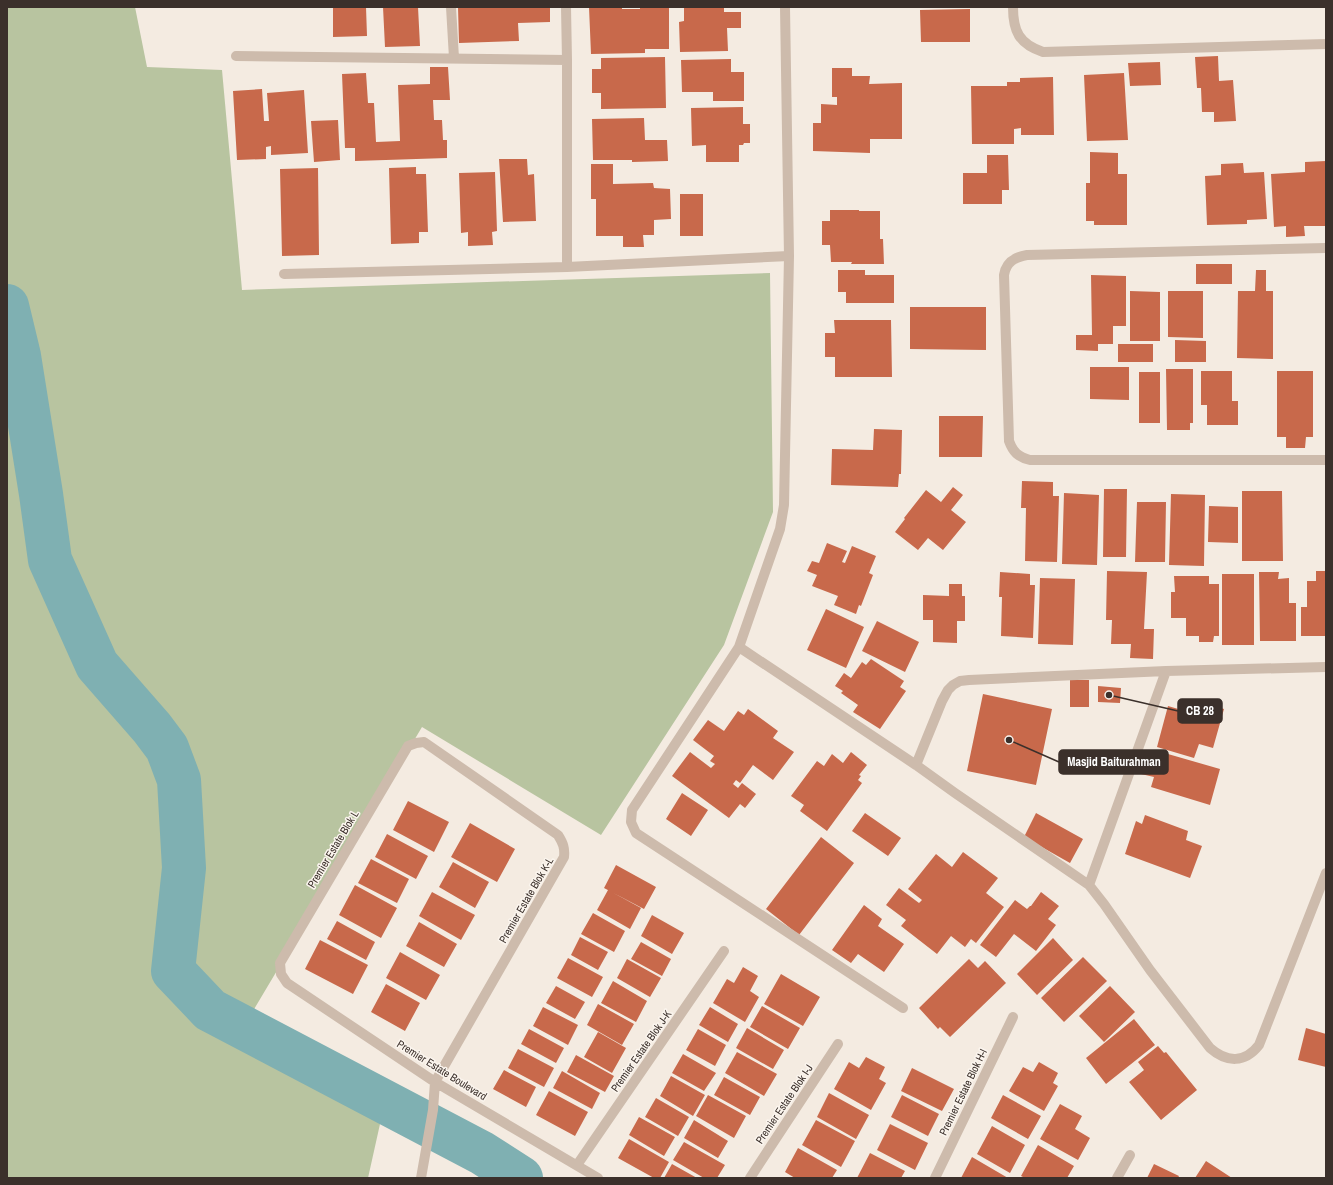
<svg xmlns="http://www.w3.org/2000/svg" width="1333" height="1185" viewBox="0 0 1333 1185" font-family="'Archivo Narrow',sans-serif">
<rect width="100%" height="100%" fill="#f4ebe1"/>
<path fill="#b8c4a0" d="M7 7H135L147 67 222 70 242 290 770 273 773 512 724 645 601 835 422 727 250 1016 384 1106 368 1178H7Z"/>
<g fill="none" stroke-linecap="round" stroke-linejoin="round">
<path stroke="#7fb0b2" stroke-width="44" d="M7 306 19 356 41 494 50 560 97 665 152 728 167 748 179 780 184 868 173 971 210 1010 482 1153 521 1178"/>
</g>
<path fill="#c8694b" d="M333 7H366L367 36 333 37Z
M383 7H418L420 46 385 47Z
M458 7H550V22L518 23 519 41 459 43Z
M589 7H622V9H640V7H669V49H645V53L591 54Z
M684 7H724V12H741V28H727L728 51 680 52 679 22 684 21Z
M970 9V42H921L920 10Z
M1218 56 1219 81 1233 80 1236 121 1214 122V112H1202L1201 88H1197L1195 57Z
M665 57 666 108 601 109V93H592V69H601V58Z
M731 59V72H744V101H713V92H682L681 60Z
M1160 62 1161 85 1130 86 1128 63Z
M430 67H448L450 100H433L434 120H442L443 140H447V158L355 161V148H345L342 74 366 73 368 103H374L376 142 400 141 398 85 430 84Z
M832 68H852V76H870L869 84 902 83V139H870V153L813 151V123H821V104L837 105V97H832Z
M1124 73 1128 140 1087 141 1084 75Z
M1053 77 1054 135H1021V128L1014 129V144H972L971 86H1007V82H1020V78Z
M262 89 264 121H269L267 93 304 90 308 153 271 155V146L266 147V159L237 160 233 91Z
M743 107V124H750V143H744L743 145H739V162H706V145L692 146 691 108Z
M644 118 645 140H667L668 161 632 162V160H593L592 119Z
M338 120 340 160 314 162 311 121Z
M1090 152 1118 153V174H1127V225H1094V221H1086V183H1090Z
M987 155H1008L1009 190H1002V204H963V173H987Z
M499 159H527L528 175 534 174 536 221 503 222Z
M1326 161V226H1304L1305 236 1286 237V226L1274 227 1271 174 1305 172V162Z
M1243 163 1244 173 1264 172 1267 219 1247 220V224L1207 225 1205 176 1221 175V164Z
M591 164H613V184L653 183 654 188 670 189 671 219 654 220V235H643L644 247H623V236H596V199H591Z
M416 167V174H426L428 232H419V243L391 244 389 168Z
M318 168 319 255 282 256 280 169Z
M495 172 497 231 492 232 493 245 468 246V232L461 233 459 173Z
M680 194H703V236H680Z
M830 210H859V211H880V239H883L884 264H851L852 262H831L830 245H822V221H830Z
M1196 264H1232V284H1196Z
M838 270H865V275H894V303H846V292H838Z
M1256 270H1266V291H1273V359L1237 358 1238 291H1255Z
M1091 275 1126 276V326H1113V344H1098V351L1076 350V335H1092Z
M1130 291 1160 292V341H1130Z
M1168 291H1203V338L1168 337Z
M910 307H986V350L910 349Z
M834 320H891L892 377H835V357H825V333H835Z
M1175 340 1206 341V362H1175Z
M1118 344H1153V362H1118Z
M1090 367H1129V400L1090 399Z
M1166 369H1193V423H1190V430H1167Z
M1201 371H1232V401H1238V425H1207V405H1201Z
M1277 371H1313V437H1306L1305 448H1286V437H1277Z
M1139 372H1160V423H1139Z
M939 416H983L982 457H939Z
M874 429 902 430 901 474H899L898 487 831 485 832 449 873 450Z
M1022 481 1053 482V496H1059L1057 562 1025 561 1026 508H1021Z
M953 487 963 495 951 510 966 522 943 550 928 538 918 550 895 532 905 519 904 518 926 490 941 502Z
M1104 489H1127L1126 557H1103Z
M1242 491H1282L1283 561H1242Z
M1064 493 1099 495 1097 565 1062 564Z
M1171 494 1205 495 1204 566 1169 565Z
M1137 502H1166L1165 562H1135Z
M1209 506 1238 507V543L1208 542Z
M827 543 847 551 842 562 845 563 852 546 876 556 869 573 873 575 861 606 859 605 856 614 834 605 838 596 812 586 817 575 807 571 812 561 819 563Z
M1107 571 1147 572 1144 629H1154L1153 659 1130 658 1131 644H1111L1112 620H1106Z
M1316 571H1326V636H1301V607H1307V581H1316Z
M1000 572 1030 574V585H1035L1033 638 1001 636 1002 597H999Z
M1259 572H1279L1278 579 1289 578V603H1296V641H1260Z
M1222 574H1254V645H1222Z
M1174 576H1209V584H1219V636H1214L1213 642H1199V636H1186V618H1171V592H1175Z
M1040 578 1075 579 1073 645 1038 644Z
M949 584H962V596H965V621H957V643L933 642V620H923V595L949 596Z
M826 609 864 627 846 668 807 650Z
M877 621 919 642 905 672 862 651Z
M871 659 904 681 900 687 906 691 880 729 853 712 858 705 841 693 843 691 835 686 844 673 851 678 862 662 866 665Z
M1070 680H1089V707H1070Z
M1098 686 1121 688 1120 703 1098 702Z
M983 694 1052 709 1036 785 967 771Z
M1196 701 1224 709 1213 748 1199 744 1194 758 1157 747 1168 706 1192 713Z
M748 709 778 731 773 738 794 752 773 780 753 765 740 783 736 780 733 784 738 788 742 783 756 794 745 808 740 804 729 818 672 776 690 752 711 768 715 764 710 761 714 756 693 740 708 720 724 731 738 711 744 715Z
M851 752 867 765 859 775 861 776 858 780 862 783 827 831 800 811 804 805 791 796 817 761 824 766 832 754 843 763Z
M1161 752 1220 769 1210 805 1151 787 1154 777 1141 774 1147 754 1160 758Z
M682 793 708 810 691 836 666 819Z
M408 801 449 822 434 852 393 830Z
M865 813 901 838 888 856 852 831Z
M1036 813 1083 839 1070 863 1024 837Z
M1145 815 1188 831 1186 840 1202 846 1190 878 1125 854 1136 821 1142 824Z
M470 823 515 849 497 882 451 857Z
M387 834 428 856 416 879 375 857Z
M821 837 854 863 799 935 766 909Z
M963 852 998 878 986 893 1004 907 976 943 971 939 965 947 951 936 937 954 901 926 906 920 886 905 899 888 919 903 922 900 908 889 936 854 952 867Z
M371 859 409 879 397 903 358 883Z
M453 862 489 882 475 908 439 887Z
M616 865 656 887 644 909 604 888Z
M355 885 397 908 381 938 339 915Z
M608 890 641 908 630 929 597 910Z
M432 892 475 915 461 940 419 916Z
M1041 892 1059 906 1048 919 1056 925 1036 951 1014 934 996 957 980 945 1015 900 1027 909 1030 906H1031Z
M864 905 882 919 878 926 904 944 884 972 858 954 851 963 832 950Z
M593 913 625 931 614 952 581 934Z
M652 915 684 933 672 954 641 936Z
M337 921 375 942 366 960 327 939Z
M419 922 457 944 444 967 406 946Z
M580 937 608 952 598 970 571 955Z
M1053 938 1073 960 1037 995 1017 974Z
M320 940 368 965 353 994 305 969Z
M641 942 671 959 662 976 631 959Z
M400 952 440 975 426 1000 386 978Z
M1083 957 1107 981 1064 1022 1041 998Z
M568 958 603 977 592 997 557 978Z
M627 959 661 978 650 997 617 978Z
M969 959 978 968 985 961 1006 983 950 1037 940 1027 938 1029 919 1008Z
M743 967 758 976 750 991 759 997 745 1022 713 1003 727 979 734 983Z
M781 974 820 997 803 1026 764 1004Z
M613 981 647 1001 636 1022 601 1003Z
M386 984 420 1003 405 1031 371 1012Z
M556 986 585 1002 575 1019 546 1003Z
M1110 986 1135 1012 1104 1042 1079 1016Z
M598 1004 634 1024 622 1045 587 1025Z
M762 1006 800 1028 788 1049 750 1027Z
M543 1007 578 1025 568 1045 533 1026Z
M710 1007 738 1024 728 1042 699 1025Z
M1134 1019 1155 1045 1106 1084 1086 1058Z
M747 1028 784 1050 773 1069 736 1048Z
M1306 1028 1326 1034V1067L1298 1060Z
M529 1029 564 1048 556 1063 521 1044Z
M698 1029 726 1045 715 1066 686 1050Z
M598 1032 626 1048 612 1073 584 1057Z
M1158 1046 1164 1053 1166 1052 1197 1090 1161 1120 1129 1082 1144 1070 1138 1062Z
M518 1049 554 1068 544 1087 508 1068Z
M737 1052 777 1074 764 1096 725 1073Z
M683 1054 716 1073 704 1091 672 1073Z
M576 1055 614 1076 605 1092 567 1072Z
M866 1057 885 1067 879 1079 886 1083 871 1110 834 1089 849 1062 859 1068Z
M1039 1062 1058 1073 1053 1083 1058 1086 1044 1111 1009 1091 1023 1067 1033 1072Z
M912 1068 954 1089 942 1111 901 1091Z
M504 1070 536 1087 526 1107 493 1089Z
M562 1071 600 1093 592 1109 553 1088Z
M671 1076 705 1095 693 1116 660 1096Z
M724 1077 760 1097 750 1115 714 1095Z
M549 1091 588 1112 575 1136 536 1115Z
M829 1093 869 1115 856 1139 817 1117Z
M708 1095 746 1116 734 1138 696 1116Z
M902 1095 939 1114 928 1136 891 1117Z
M1003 1095 1041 1116 1028 1139 991 1118Z
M656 1098 689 1117 678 1136 645 1117Z
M1060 1104 1082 1116 1075 1129 1090 1138 1078 1160 1040 1139Z
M639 1117 675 1137 664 1156 629 1135Z
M694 1120 728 1141 718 1158 684 1138Z
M816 1120 855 1141 841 1167 802 1145Z
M890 1124 928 1143 915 1170 877 1150Z
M992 1126 1025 1145 1010 1173 977 1154Z
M629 1139 669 1162 660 1178H654L618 1158Z
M684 1142 725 1165 717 1178H704L673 1160Z
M1038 1145 1074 1166 1067 1178H1025L1021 1176Z
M798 1148 837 1170 832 1178H795L785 1172Z
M870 1153 905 1171 901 1178H857Z
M972 1157 1008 1178H961Z
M1206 1161 1232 1178H1195Z
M672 1164 697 1178H664Z
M1154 1164 1179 1176 1178 1178H1147Z"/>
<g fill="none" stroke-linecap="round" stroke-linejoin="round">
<path stroke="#cdbbac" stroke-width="10" d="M451 7 454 58
M566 7 567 60V267
M785 7 789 256 784 505 780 529 739 647 632 810 631 822 636 833 903 1008
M1013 7C1013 31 1019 44 1043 52L1326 44
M236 56 567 60
M1326 248 1027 255C1015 257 1006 262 1004 275L1009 441C1013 452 1018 457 1030 460H1326
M284 274 567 267 789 256
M739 647 916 765 955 793 1089 885 1104 904 1150 970 1210 1048C1227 1063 1245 1063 1259 1045L1326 873
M916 765 942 701 948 690 953 685 960 681 969 680 1166 671 1326 667
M1089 885 1166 671
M577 1165 724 951
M421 1178 433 1110 435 1082 564 857C565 848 563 843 558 835L424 742 416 743 408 746 280 963 281 974 287 983 435 1082 598 1178
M750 1178 838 1044
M935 1178 1013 1017
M1117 1178 1130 1155"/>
</g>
<g text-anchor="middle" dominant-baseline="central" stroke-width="3" stroke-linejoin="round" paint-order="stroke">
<g font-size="11" fill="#3b302b" stroke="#fbf5ee">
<text transform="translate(333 849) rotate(-59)">Premier Estate Blok L</text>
<text transform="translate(526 900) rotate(-60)">Premier Estate Blok K-L</text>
<text transform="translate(641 1051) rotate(-55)">Premier Estate Blok J-K</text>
<text transform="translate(442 1070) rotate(32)">Premier Estate Boulevard</text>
<text transform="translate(963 1092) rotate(-64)">Premier Estate Blok H-I</text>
<text transform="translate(784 1104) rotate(-56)">Premier Estate Blok I-J</text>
</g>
</g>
<path fill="none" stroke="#3b302b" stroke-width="1.5" d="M1109 695L1178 711M1009 740L1059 762"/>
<g fill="#3b302b" stroke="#fbf5ee" stroke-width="1.5">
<circle cx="1109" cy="695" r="4"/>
<circle cx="1009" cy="740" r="4"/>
</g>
<g fill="#3b302b" stroke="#3b302b" stroke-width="1.5">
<rect x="1178" y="699" width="44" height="24" rx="4"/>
<rect x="1059" y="750" width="109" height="24" rx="4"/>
</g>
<g font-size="12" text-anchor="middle" font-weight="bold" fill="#fff">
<text x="1200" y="715">CB 28</text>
<text x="1114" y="766">Masjid Baiturahman</text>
</g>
<rect width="1333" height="1185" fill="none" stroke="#3b302b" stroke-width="16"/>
</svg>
